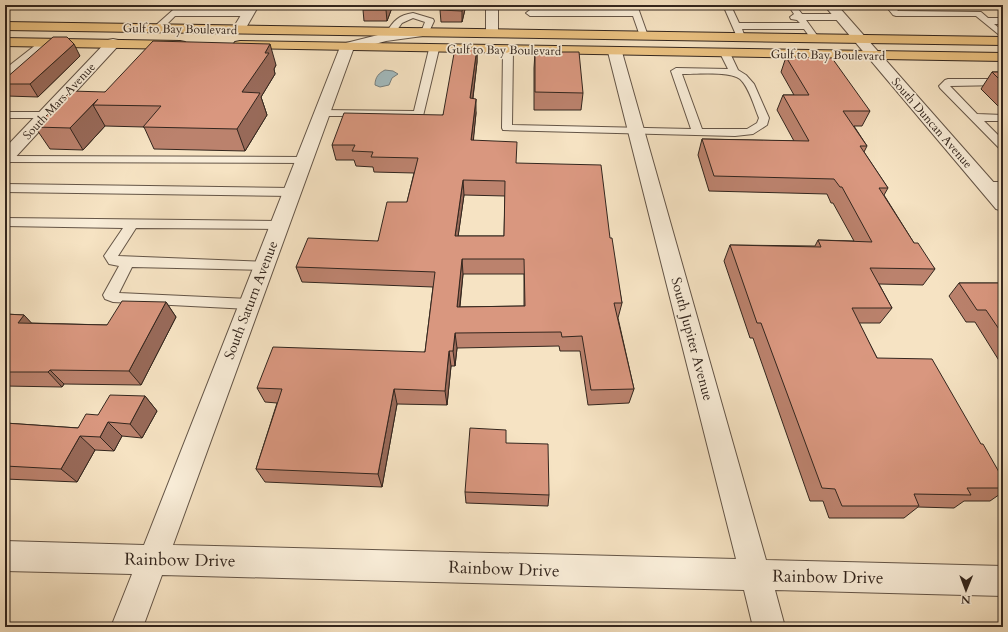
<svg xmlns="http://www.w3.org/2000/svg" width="1008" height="632" viewBox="0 0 1008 632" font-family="Cardo,serif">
<rect width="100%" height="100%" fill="#f6e3c3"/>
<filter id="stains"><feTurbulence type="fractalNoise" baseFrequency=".005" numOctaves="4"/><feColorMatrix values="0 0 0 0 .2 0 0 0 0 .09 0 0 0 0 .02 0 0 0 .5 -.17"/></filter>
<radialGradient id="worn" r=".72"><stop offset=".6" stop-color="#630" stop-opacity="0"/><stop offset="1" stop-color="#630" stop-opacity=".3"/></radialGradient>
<path fill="#a2bbbf" stroke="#767f7f" d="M385 70 393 71 398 74 392 78 389 85 380 87 375 85C375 77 379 73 385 70Z"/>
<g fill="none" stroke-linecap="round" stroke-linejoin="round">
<defs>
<path id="lane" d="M629 5H637L648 36 647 38 644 39 640 36 633 16H530L526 13 530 10H631Z
M723 5H795L802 14H841L845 17 841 20H806L819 38 815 41 812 40 804 29H742L745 37 741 40 737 37ZM732 8H790L794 14 790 17 791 19 797 20 800 23H739Z
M885 5H893L898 11 981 12 988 18H1003V24H994L1003 31V38L976 16H896L893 15Z
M993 5H1002L1003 12Z
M173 10H248L252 13 248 16H175L161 30H155V26Z
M413 13 433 19 434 21 428 34 425 35 421 32 425 22 413 18 402 23 394 34H388L387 32C393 21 399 15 413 13Z
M42 40 45 41V45L8 76 5 77V69Z
M434 46 439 49 423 116H321L316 113 321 110 414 111 429 49Z
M508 47 513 50 512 125 691 129 671 71 676 68 728 69 720 53 725 50 730 53 738 70 746 75 754 84 769 118 767 125 753 134 735 136 503 130 502 128 503 50ZM682 74C696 74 730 71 740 79 749 87 754 106 759 118L757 123 747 129H702Z
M948 79H1003V85L950 86 977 114 1003 115V121H984L1003 140V149L999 148 940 88 939 86 945 80Z
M5 112H45L50 115 45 118H5Z
M5 156 303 157 309 160 303 163 5 162Z
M987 182H1003V190L983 189 981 186 983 183Z
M5 184 291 188 297 192 291 196 5 192Z
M5 218 279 221 284 222 286 225 284 228 279 229 136 228 118 256 269 262 271 265 269 268 264 270 132 267 119 293 249 299 254 300 256 304 254 308 249 309 113 302 105 299 103 295 119 266 109 264 104 256 123 228 5 226Z"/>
<path id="street" d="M247 5H259L243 33H233L232 30Z
M486 5H498V33L497 36H487L486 33Z
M824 5H837L1003 193V211L996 209Z
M425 28 430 29 431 32 430 35 386 41 353 50 173 545 736 559 608 52 610 49H620L622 52 766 560 1003 566V596L775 590 785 627H753L744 590 162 575 143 627H111L132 574 5 571V541L144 545 340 47 342 44 386 33Z
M113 39 118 40 120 43 118 46 11 162 5 163V148L108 40Z"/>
<path id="primary" d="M5 22 1003 37V45L5 30Z
M5 38 180 41 185 42 187 45 185 48 180 49 5 46Z
M240 41 1003 53V61L235 48 233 45 235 42Z"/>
</defs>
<use href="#lane" stroke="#645547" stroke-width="2"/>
<use href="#street" stroke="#645547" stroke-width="2"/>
<use href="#primary" stroke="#33261e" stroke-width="2"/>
<use href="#lane" fill="#f9edd8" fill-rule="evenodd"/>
<use href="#street" fill="#f9edd8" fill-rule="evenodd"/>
<use href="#primary" fill="#ebc282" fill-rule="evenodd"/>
</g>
<path fill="#bb826d" stroke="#33261e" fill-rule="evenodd" d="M365 5H393L387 21H364L363 10Z
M441 5H466L462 22H441L440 10Z
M477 48V62L473 98 476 113 473 140 516 163 610 238 622 303 618 318 634 389 629 403 588 405 580 351H560L559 346 457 348 455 366H451L447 405 397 404 382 487 265 482 256 469 277 403 265 402 257 388 425 352 433 287 302 282 296 267 378 241 407 202 414 173 374 172 373 167 356 166 354 160H336L332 145 443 115ZM464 195 505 196 504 236H458ZM463 274H524V306L460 307Z
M535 52 583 93 581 110H534V68Z
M80 56 38 97 7 96 5 93V79Z
M786 57 870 111 862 126H854L867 146 864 152 888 188 884 195 914 243 935 269 923 285 879 284 892 308 880 323H859L877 358 981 444 1003 479V492L990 501H964L954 508 918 507 904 518H829L823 501H810L753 338H750L724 261 730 245 815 246 818 240 854 241 833 203H831L827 194 709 191 698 155 702 139 794 141 777 110 783 95H794L781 72Z
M276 65 274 69 275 74 261 97 267 115 245 151 154 149 144 127 105 126 83 150 50 149 35 127 105 92Z
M992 72H1003V111L981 89Z
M959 283H1003V367L975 322H966L949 296Z
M166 302 176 317 141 385 64 384 62 387 5 386V314L24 315 31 323 107 325Z
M145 396 157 411 142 438 122 436 114 451 95 450 77 482 5 479V423L78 428 98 415Z
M506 443 549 495 548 506 466 503 465 492Z"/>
<path fill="#986a59" stroke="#33261e" d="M388 5H393L387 21 386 10Z
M463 5H466L462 22V11Z
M74 44 80 56 38 97 30 84Z
M270 44 276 65 274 69 275 74 261 97 267 115 245 151 237 129 242 92Z
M477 48V62L471 113 470 98Z
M98 99 93 105 105 126 83 150 70 128Z
M476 99V113L472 155 471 140Z
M463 180 464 195 456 251 455 236Z
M462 259 463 274 458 322 457 307Z
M166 302 176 317 141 385 129 371Z
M24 315 38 330 18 323Z
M455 333 457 348 455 366 453 351Z
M449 351 451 366 447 405 445 391Z
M50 370 64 384 62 387 48 372Z
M394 389 397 404 382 487 378 474Z
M145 396 157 411 142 438 130 424Z
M108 422 122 436 114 451 100 437Z
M80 436 95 450 77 482 61 469Z"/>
<path fill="#d9977f" stroke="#33261e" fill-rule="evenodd" d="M365 5H388L386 10H363Z
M441 5H463L462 11 440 10Z
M53 37H67L74 44 30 84H5V79Z
M153 41 270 44 265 53H269L242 92 260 93 237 129 143 127 161 106 93 105 98 99 70 128 35 127 71 91 105 92Z
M455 48H477L470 98 476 99 471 140 517 142 516 163 601 165 610 238H612L622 303H614L634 389 591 390 582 336 562 337 561 332 455 333 453 351H449L445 391 394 389 378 474 256 469 282 389 257 388 273 347 425 352 435 272 296 267 308 238 378 241 387 202H407L418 158 371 157 373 152 352 151 355 145H332L344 113 443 115ZM463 180 505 181 504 236H455ZM462 259H524L525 306 457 307Z
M535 52H579L583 93 535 92Z
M786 57 832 58 870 111H843L867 146H860L888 188H879L914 243H918L935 269 870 268 892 308H852L877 358 932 359 981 444H983L1003 479V488H967L971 495 914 494 919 506H842L835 489 822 488 761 323H757L730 245 821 247 818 240 872 242 842 187H840L834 179 714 176 702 139 809 141 783 95H809Z
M992 72H1003V83Z
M959 283H1003V335L986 310H977Z
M122 301 166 302 129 371 50 370 48 372H5V314L24 315 18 323 107 325Z
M110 395 145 396 130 424 108 422 100 437 80 436 61 469 5 466V423L78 428 86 414 98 415Z
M470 428 506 430V443L548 444 549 495 465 492Z"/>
<g text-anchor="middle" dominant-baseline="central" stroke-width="3.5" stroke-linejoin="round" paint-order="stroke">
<g font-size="12" fill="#33261e" stroke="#f9edd8">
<text transform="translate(180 29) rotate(1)">Gulf to Bay Boulevard</text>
<text transform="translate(504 50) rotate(1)">Gulf to Bay Boulevard</text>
<text transform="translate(828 55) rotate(1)">Gulf to Bay Boulevard</text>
<text transform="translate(59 101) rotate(-47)">South Mars Avenue</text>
<text transform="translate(932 123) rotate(49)">South Duncan Avenue</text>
</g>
<g font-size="14" fill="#33261e" stroke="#f9edd8">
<text transform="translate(251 300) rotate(-69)">South Saturn Avenue</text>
<text transform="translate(692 339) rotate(75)">South Jupiter Avenue</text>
</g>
<g font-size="17" fill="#33261e" stroke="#f9edd8">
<text transform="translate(180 560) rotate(1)">Rainbow Drive</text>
<text transform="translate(504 569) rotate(2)">Rainbow Drive</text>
<text transform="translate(828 577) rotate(1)">Rainbow Drive</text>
</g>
</g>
<rect width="1008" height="632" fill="none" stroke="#f6e3c3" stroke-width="20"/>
<rect x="6" y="6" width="996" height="620" fill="none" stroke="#33261e" stroke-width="2"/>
<rect x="10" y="10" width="988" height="612" fill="none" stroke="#33261e"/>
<g transform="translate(966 590) rotate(181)" stroke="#f9edd8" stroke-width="3" paint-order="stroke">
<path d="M0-3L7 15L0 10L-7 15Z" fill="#33261e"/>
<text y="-6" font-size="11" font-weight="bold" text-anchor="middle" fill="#33261e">N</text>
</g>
<rect width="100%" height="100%" filter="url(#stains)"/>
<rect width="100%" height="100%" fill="url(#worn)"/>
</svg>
